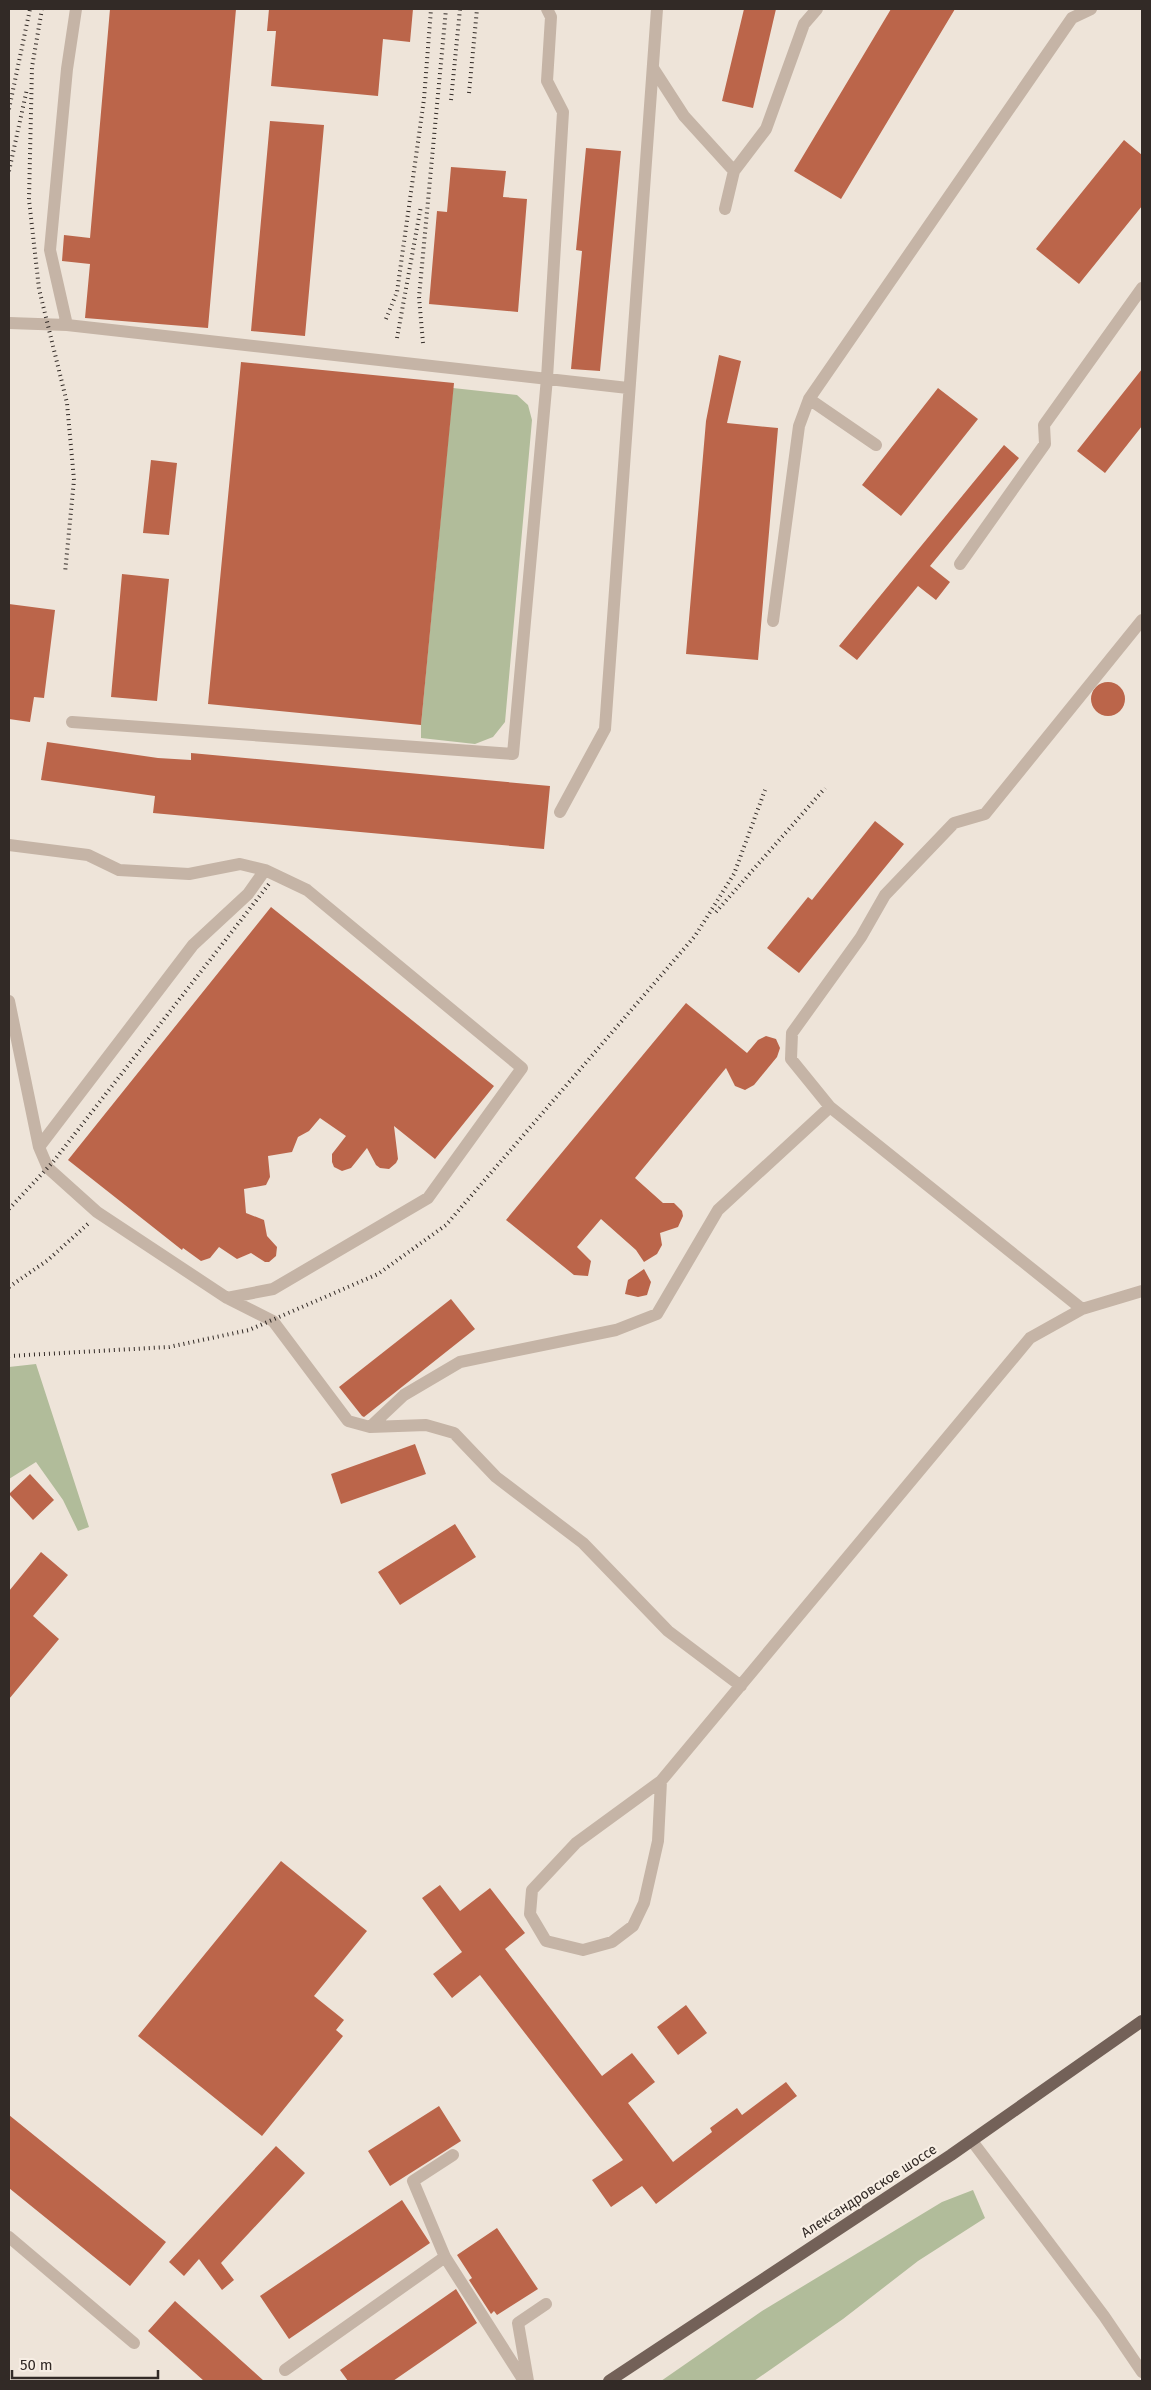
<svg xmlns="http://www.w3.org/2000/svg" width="1151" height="2390" viewBox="0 0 1151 2390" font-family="'Fira Sans',sans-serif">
<rect width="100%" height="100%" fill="#eee4d9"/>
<path fill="#b1bc9a" d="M453 388 517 395 528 405 532 420 505 722 493 737 475 744 421 738V725Z
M36 1364 89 1527 78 1531 63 1500 36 1462 9 1479V1367Z
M973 2190 985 2218 918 2261 843 2319 754 2381H661L762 2311 942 2202Z"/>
<path fill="#bb654a" d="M110 9H236L208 328 85 318 90 264 62 261 64 235 90 238Z
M269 9H413L410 42 383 39 378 96 271 86 276 31H267Z
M744 9H776L753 108 722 101Z
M891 9H955L841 199 794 171Z
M270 121 324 125 305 336 251 331Z
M1124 140 1142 155V206L1079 284 1036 249Z
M586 148 621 151 600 371 571 369 582 251 576 250Z
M451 167 506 171 503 197 527 199 518 312 429 304 437 211 447 212Z
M719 355 741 361 727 423 778 428 758 660 686 654 706 421Z
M241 362 454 383 421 725 208 704Z
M1142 369V426L1105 473 1077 451Z
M938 388 978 419 901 516 862 485Z
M1004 445 1019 458 930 566 950 582 936 600 918 586 857 660 839 646Z
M151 460 177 463 169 535 143 533Z
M122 574 169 579 157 701 111 697Z
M9 604 55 610 44 698 34 697 30 722 9 719Z
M1091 699a17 17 0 1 1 34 0a17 17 0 1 1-34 0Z
M47 742 158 758 191 760V753L550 786 544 849 153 813 155 796 41 780Z
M875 821 904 844 799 973 767 948 808 897 812 900Z
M271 907 494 1086 435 1159 394 1126 398 1159 396 1163 389 1169 380 1168 376 1165 367 1148 351 1168 342 1171 334 1167 332 1162V1154L346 1136 320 1118 309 1131 298 1137 292 1152 268 1156 270 1177 266 1185 244 1189 246 1213 264 1220 267 1236 277 1247 276 1256 269 1262H265L251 1253 237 1259 219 1247 210 1258 201 1261 183 1248 182 1250 68 1160Z
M686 1003 747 1053 758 1040 766 1036 776 1039 780 1048 777 1057 754 1085 745 1090 735 1086 726 1068 635 1178 663 1203H674L682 1211 683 1216 678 1227 660 1233 662 1245 657 1254 644 1262 636 1250 601 1219 577 1247 591 1261 588 1276 574 1275 506 1220Z
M644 1269 651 1282 647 1295 638 1297 625 1294 628 1280Z
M451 1299 475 1329 364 1417 362 1416 339 1387Z
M415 1444 426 1474 341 1504 331 1474Z
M30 1474 54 1500 33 1520 9 1494Z
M455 1524 476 1557 400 1605 378 1572Z
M41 1552 68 1575 33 1616 59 1639 9 1699V1591Z
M281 1861 367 1931 314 1996 344 2020 336 2030 343 2036 262 2136 138 2036Z
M440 1885 460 1911 490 1888 525 1933 505 1949 602 2076 632 2053 655 2082 628 2103 673 2162 712 2132 710 2128 737 2108 742 2115 786 2082 797 2096 656 2204 642 2186 611 2207 592 2180 623 2160 480 1975 452 1998 433 1974 462 1952 422 1898Z
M686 2005 707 2033 678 2055 657 2027Z
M439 2106 461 2141 390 2186 368 2151Z
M9 2115 166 2242 130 2286 9 2188Z
M276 2146 305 2173 221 2263 234 2280 222 2290 199 2259 184 2276 169 2262Z
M402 2200 430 2243 289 2339 260 2296Z
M497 2228 538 2289 497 2315 494 2311 491 2314 469 2280 472 2278 457 2255Z
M456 2289 477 2323 393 2381H348L340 2370Z
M175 2301 264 2381H204L148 2331Z"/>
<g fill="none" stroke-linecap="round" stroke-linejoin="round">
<path stroke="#c5b4a6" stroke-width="12" d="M653 68 684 116 734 171
M725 209 734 171 766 129 804 24 817 9
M9 323 67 325 628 388
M67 325 50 250 67 69 76 9
M809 399 876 445
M960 564 1045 444 1044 425 1142 288
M773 621 799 426 809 399 1072 18 1091 9
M72 722 513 754 547 378 563 112 547 81 551 17 547 9
M560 812 605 729 657 9
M9 845 88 855 119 870 189 874 240 864 265 870 307 890 522 1068 428 1198 273 1289 227 1298
M9 1001 39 1147 48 1168 97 1212 227 1298 273 1321 348 1421 370 1427 426 1425 454 1433 496 1477 583 1543 668 1631 741 1686
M830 1107 791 1059 792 1033 861 937 885 895 954 823 985 814 1142 620
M39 1147 193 945 248 894 265 870
M370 1427 404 1395 460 1362 616 1330 657 1314 718 1210 830 1107 1082 1309
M661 1781 658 1841 644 1903 633 1926 612 1942 583 1950 546 1941 530 1914 532 1890 576 1843 661 1781 1030 1338 1082 1309 1142 1291
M972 2141 1104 2316 1142 2372
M9 2237 134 2343
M445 2257 524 2381
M285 2370 445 2257 413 2181 453 2155
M528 2381 518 2323 546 2304"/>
<path stroke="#736158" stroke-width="12" d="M609 2381 951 2155 1142 2021"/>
<path stroke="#322a26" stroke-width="4" stroke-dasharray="1 4" stroke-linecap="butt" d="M42 9 32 67 29 200 39 289 67 403 74 480 65 573
M469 93 477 9
M451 100 460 9
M9 109 30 9
M9 171 27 89
M386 319 397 292 424 99 431 9
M397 338 421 206
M423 343 419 297 446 9
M716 912 825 788
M9 1209 53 1162 269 884
M9 1287 48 1260 90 1222
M9 1356 169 1347 249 1330 378 1274 446 1225 695 936 734 874 765 790"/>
</g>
<g text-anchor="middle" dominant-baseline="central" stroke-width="4.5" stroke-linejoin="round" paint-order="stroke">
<g font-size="14" fill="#322a26" stroke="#f7eee4">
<text transform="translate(869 2191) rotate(-33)">Александровское шоссе</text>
</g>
</g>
<rect width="1151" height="2390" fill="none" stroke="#322a26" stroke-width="20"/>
<path d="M12 2370v8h146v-8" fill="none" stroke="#322a26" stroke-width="2.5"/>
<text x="20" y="2370" font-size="15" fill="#322a26" stroke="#f7eee4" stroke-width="4" paint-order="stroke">50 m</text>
</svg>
